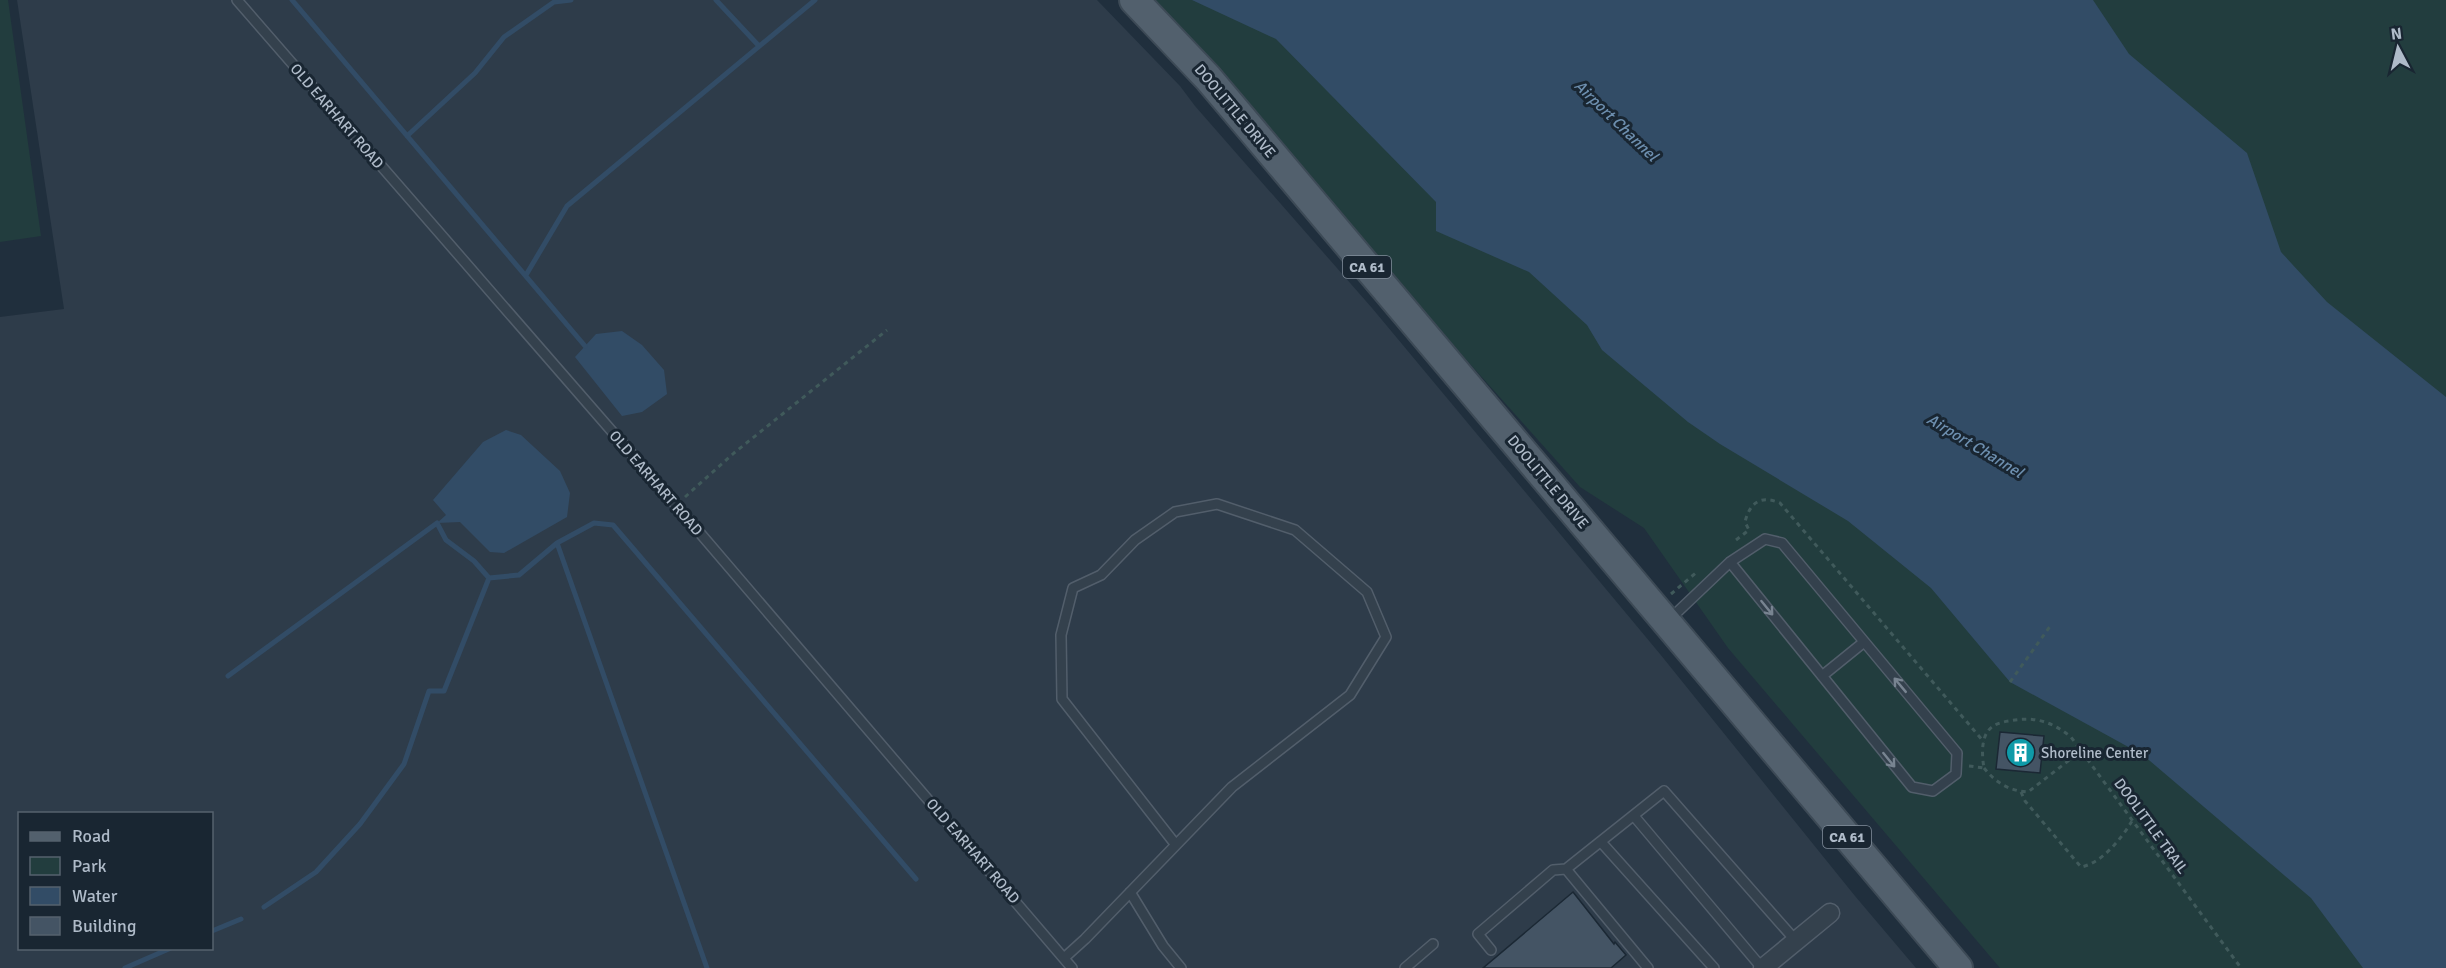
<svg xmlns="http://www.w3.org/2000/svg" width="2446" height="968" viewBox="0 0 2446 968" font-family="Signika,sans-serif">
<rect width="100%" height="100%" fill="#202f3d"/>
<path fill="#2e3c4a" fill-rule="evenodd" d="M17 0H1097L1180 86 1195 106 1372 308 1660 654 1855 896 1916 968H0V317L64 309ZM20 814H212V948H20Z"/>
<path fill="#223d3e" d="M0 0H8L41 236 0 242Z
M1155 0H2446V968H2000L1728 648 1644 528 1580 487 1462 355 1245 100Z"/>
<path fill="#324c66" d="M1192 0H2093L2129 54 2247 153 2281 252 2327 302 2446 397V968H2363L2311 898 2143 755 2010 682 1931 588 1848 521 1720 444 1688 422 1602 350 1587 325 1529 272 1436 231V202L1276 39Z
M622 331 642 345 664 370 667 394 642 412 622 416 575 357 596 334Z
M506 430 521 435 560 471 570 493 567 517 504 553 490 552 460 522 437 523 446 515 433 500 483 442Z"/>
<g fill="none" stroke-linecap="round" stroke-linejoin="round">
<path stroke="#324c66" stroke-width="5" d="M292 0 585 346
M716 0 759 46
M407 136 475 73 504 37 554 2 571 0
M526 275 567 206 815 0
M557 543 594 523 613 525 916 879
M489 578 519 575 557 543 707 968
M228 676 437 523 446 540 474 561 489 578 444 691H429L404 764 360 824 316 872 264 907
M212 931 241 919
M125 968 171 948"/>
</g>
<path fill="#445464" stroke="#1b2834" stroke-width="1.5" d="M2000 732 2044 736 2040 773 1996 769Z
M1573 892 1614 944 1615 942 1626 955 1611 968H1483Z"/>
<g fill="none" stroke-linecap="round" stroke-linejoin="round">
<defs>
<path id="lane" d="M237 0 676 505 1072 968
M1669 620 1730 562 1765 539 1782 543 1957 753 1956 774 1933 791 1912 787 1730 562
M1822 676 1864 642
M1634 816 1762 968
M1601 842 1714 968
M1566 869 1664 791 1796 941
M1130 892 1163 946 1181 968
M1491 950 1478 934 1553 870 1566 869 1648 968
M1064 958 1085 939 1232 787 1350 695 1386 637 1367 592 1295 530 1217 504 1175 512 1135 540 1101 575 1073 588 1061 635 1062 699 1176 845
M1405 968 1433 944"/>
<path id="street" d="M1763 968 1830 913"/>
<path id="primary" d="M1134 0 1208 78 1958 968"/>
</defs>
<use href="#lane" stroke="#525e6b" stroke-width="12"/>
<use href="#street" stroke="#525e6b" stroke-width="21"/>
<use href="#primary" stroke="#3d4a56" stroke-width="32"/>
<path stroke="#405a5b" stroke-width="3" stroke-dasharray="4.5 4.5" stroke-linecap="butt" d="M685 497 734 453 887 330
M1736 540 1749 530 1745 522C1750 502 1761 495 1780 503L1984 742
M1671 594 1698 571
M2010 682 2051 625
M1969 766 1984 768C1982 757 1981 740 1988 731 1993 724 2002 722 2009 721 2034 716 2051 721 2071 737L2241 968
M1984 768C1995 782 2009 791 2028 792L2081 751
M2021 792 2025 801 2081 867C2102 863 2121 839 2132 821"/>
<use href="#lane" stroke="#34414d" stroke-width="9"/>
<use href="#street" stroke="#34414d" stroke-width="18"/>
<use href="#primary" stroke="#52606d" stroke-width="28"/>
</g>
<defs><path id="oneway-shaft" d="M-6 0H5M1.5-3L5.5 0L1.5 3" fill="none" stroke-width="1.6" stroke-linecap="round" stroke-linejoin="round" transform="scale(1.5)"/></defs>
<g stroke="#788491">
<use href="#oneway-shaft" transform="translate(1767 608) rotate(51)"/>
<use href="#oneway-shaft" transform="translate(1900 685) rotate(-130)"/>
<use href="#oneway-shaft" transform="translate(1889 760) rotate(51)"/>
</g>
<defs>
<symbol id="building-disc" viewBox="-11 -11 22 22"><circle r="9.5" fill="#0f9aa8" stroke="#192632"/><path d="M-4-6H4V6H1V3H-1V6H-4ZM-2.5-4.3h1.7v1.8h-1.7ZM.8-4.3h1.7v1.8H.8ZM-2.5-1h1.7V.8h-1.7ZM.8-1h1.7V.8H.8Z" fill="#fff"/></symbol>
</defs>
<g fill-rule="evenodd">
<use href="#building-disc" x="2004" y="736" width="33" height="33"/>
</g>
<g text-anchor="middle" dominant-baseline="central" stroke-width="6" stroke-linejoin="round" paint-order="stroke">
<g fill="#192632" stroke="#828e9c" stroke-width="1.5">
<rect x="1343" y="256" width="48" height="22" rx="4.5"/>
<rect x="1823" y="826" width="48" height="22" rx="4.5"/>
</g>
<g font-size="14" font-weight="bold" fill="#afbbc9">
<text x="1367" y="267">CA 61</text>
<text x="1847" y="837">CA 61</text>
</g>
<g font-size="15" fill="#afbbc9" stroke="#192632">
<text transform="translate(1235 111) rotate(50)">DOOLITTLE DRIVE</text>
<text transform="translate(337 116) rotate(49)">OLD EARHART ROAD</text>
<text transform="translate(1548 482) rotate(50)">DOOLITTLE DRIVE</text>
<text transform="translate(656 483) rotate(49)">OLD EARHART ROAD</text>
<text transform="translate(2151 826) rotate(54)">DOOLITTLE TRAIL</text>
<text transform="translate(973 851) rotate(49)">OLD EARHART ROAD</text>
</g>
<g font-size="15" fill="#afbbc9" stroke="#192632" text-anchor="start">
<text x="2041" y="753">Shoreline Center</text>
</g>
<g font-size="16" font-style="italic" fill="#6d8faf" stroke="#192632">
<text transform="translate(1616 121) rotate(44)">Airport Channel</text>
<text transform="translate(1975 446) rotate(31)">Airport Channel</text>
</g>
</g>
<rect x="18" y="812" width="195" height="138" fill="#192632" stroke="#55626e" stroke-width="1.5"/>
<rect x="30" y="832" width="30" height="9" fill="#52606d" stroke="#55626e" stroke-width="1.5"/>
<text x="72" y="842" font-size="18" fill="#afbbc9">Road</text>
<rect x="30" y="857" width="30" height="18" fill="#223d3e" stroke="#55626e" stroke-width="1.5"/>
<text x="72" y="872" font-size="18" fill="#afbbc9">Park</text>
<rect x="30" y="887" width="30" height="18" fill="#324c66" stroke="#55626e" stroke-width="1.5"/>
<text x="72" y="902" font-size="18" fill="#afbbc9">Water</text>
<rect x="30" y="917" width="30" height="18" fill="#445464" stroke="#55626e" stroke-width="1.5"/>
<text x="72" y="932" font-size="18" fill="#afbbc9">Building</text>
<g transform="translate(2398 48) rotate(353)" stroke="#192632" stroke-width="4.5" paint-order="stroke">
<path d="M0-4.5L10 22L0 15L-10 22Z" fill="#afbbc9"/>
<text y="-9" font-size="16" font-weight="bold" text-anchor="middle" fill="#afbbc9">N</text>
</g>
</svg>
